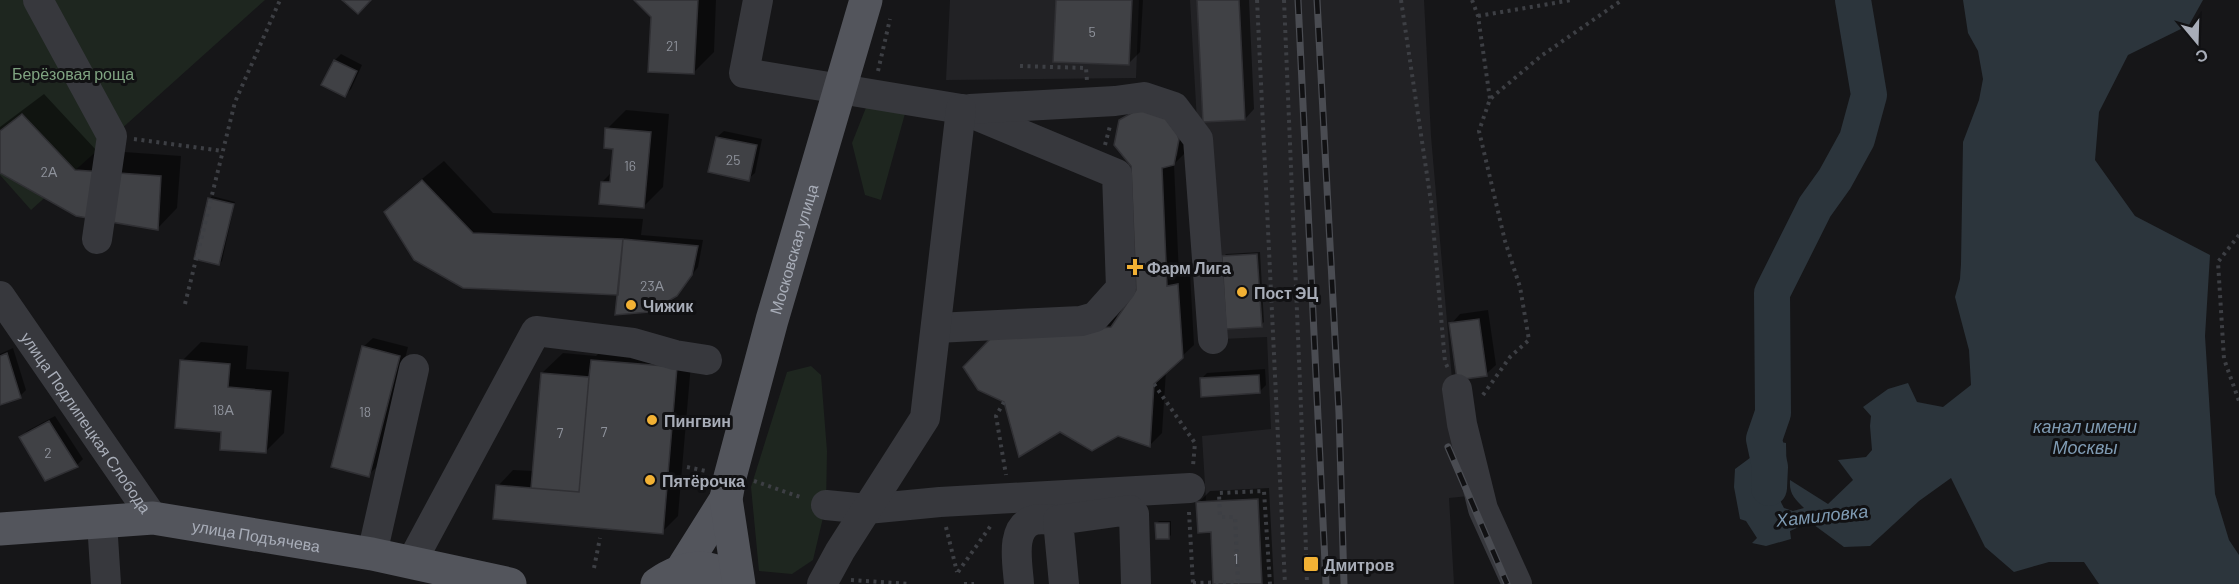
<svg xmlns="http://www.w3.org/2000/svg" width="2239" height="584" viewBox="0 0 2239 584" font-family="Barlow,sans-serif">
<rect width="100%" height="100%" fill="#161618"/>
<path fill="#222225" d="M950 0H1139L1136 78 946 80Z
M1190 0H1424L1431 136 1457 437 1479 495 1449 498 1454 584H1213L1211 532 1196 502 1206 501 1202 436 1271 429 1267 337 1222 339 1197 122Z"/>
<path fill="#1e261f" d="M0 0H265L31 210 0 175Z
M867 105 906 110 881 200 865 195 852 143Z
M811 366 821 375 827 451 826 505 813 560 792 574 759 571 751 487 787 372Z"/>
<path fill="#2c353c" d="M1963 0H2203L2189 25 2128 55 2099 112 2095 160 2135 216 2210 255 2205 336 2215 494 2229 540 2239 555V584H2099L2084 562H2049L2014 572 1985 547 1951 478 1919 501 1870 546 1844 547 1810 522 1790 531 1791 539 1766 546 1752 543 1757 538 1746 521 1740 519 1734 487 1735 469 1762 449 1764 439 1786 443C1786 450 1787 460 1785 467 1778 487 1773 488 1784 508L1793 511 1804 508C1795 499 1789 494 1790 480L1828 504 1853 480 1838 460 1866 457 1872 450 1870 426 1871 416 1863 407 1888 389 1908 383 1917 402 1943 407 1971 385 1969 350 1955 297 1960 279 1961 264 1963 142 1979 100 1983 79 1978 51 1968 33Z"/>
<path fill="#0007" fill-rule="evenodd" d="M636 0H716L714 52 693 73 652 17Z
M1057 0H1143L1140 52 1128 64Z
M1199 0H1249L1254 109 1245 119Z
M341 54 362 65 351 89 345 95 323 84 335 60Z
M44 94 96 150 181 156 177 208 157 229 0 171V127Z
M1182 103 1186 152 1174 164 1179 275 1190 273 1194 345 1166 371 1162 433 1150 445 1005 326 1120 316 1137 291 1133 165 1121 121 1133 109ZM1179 131 1181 132 1177 156H1174Z
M626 110 669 114 663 187 644 206 602 182 612 172 615 147 607 129Z
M724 131 762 139 755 173 748 179 710 171 717 137Z
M444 161 493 213 643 219 641 235 703 240 698 267 682 288 619 294 386 212 407 191Z
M212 196 235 202 222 261 219 264 210 199Z
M1260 252 1264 322 1261 325 1223 257 1226 254Z
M1488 310 1496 365 1486 374 1451 324 1460 314Z
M373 338 408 347 378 466 368 475 363 347Z
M201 342 248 346 246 369 289 372 284 433 265 452 223 430 182 361Z
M608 344 692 352 678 516 662 532 498 486 513 470 534 471 542 373 563 353 596 356Z
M13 348 26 390 20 396 0 404V354Z
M1265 369 1266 385 1259 392 1201 379 1207 373Z
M55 416 83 459 77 465 21 437 27 431Z
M1269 488 1274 584H1215L1212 530 1198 503 1210 491Z
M1159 521H1171V535L1169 537 1156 524Z"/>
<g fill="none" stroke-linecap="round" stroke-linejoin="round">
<path stroke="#2c353c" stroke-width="36" d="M1769 488 1770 467 1764 439 1773 413 1772 293 1815 207 1835 179 1857 139 1869 95 1853 0"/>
</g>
<path fill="#404145" stroke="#303034" stroke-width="1.5" d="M342 0H371L358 14Z
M634 0H698L694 74 648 72 651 17Z
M1056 0H1132L1129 65 1053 62Z
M1197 0H1239L1245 120 1203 122Z
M334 60 357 71 345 97 321 85Z
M1144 106 1170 114 1179 139 1174 165 1162 168 1167 286 1178 284 1183 358 1154 384 1150 447 1118 436 1092 451 1060 432 1019 457 1004 402 978 390 963 367 992 337 1111 327 1136 290 1131 166 1114 145 1119 120Z
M22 114 75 170 161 176 158 230 76 216 0 173V131Z
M605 128 651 132 644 208 599 204 601 182H610L613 149 604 148Z
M716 137 757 145 749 181 708 172Z
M422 180 473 233 623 239 618 295 463 288 414 260 384 212Z
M208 198 234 204 219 265 194 259Z
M623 239 698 246 692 275 677 296 649 312 615 315Z
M1257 254 1262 327 1226 329 1222 256Z
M1479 319 1487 376 1457 380 1449 323Z
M362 346 400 356 369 477 331 467Z
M7 353 21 398 0 405V356Z
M180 360 230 364 228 387 271 391 266 453 220 450 221 432 175 428Z
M591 360 677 367 663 534 493 519 496 485 531 488 541 373 589 377Z
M541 373 589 377 579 492 531 488Z
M1259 375 1260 393 1201 397 1200 378Z
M49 421 78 467 45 481 19 437Z
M1258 499 1262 584H1213L1211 532 1198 533 1196 502Z
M1155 523H1169V539H1156Z"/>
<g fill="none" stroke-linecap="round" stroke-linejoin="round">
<path stroke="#3d3f44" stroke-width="4" stroke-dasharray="3 4.5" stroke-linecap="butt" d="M1257 0 1285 584
M1284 0 1303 456 1307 584
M1401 0 1431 202 1445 362 1448 368
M1472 0 1478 16 1490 99
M1478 16 1572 0
M1020 66 1086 68 1087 81
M878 71 890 19
M134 139 223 151
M1105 145 1110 126
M2239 235 2218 262 2224 359 2239 401
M185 304 235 102 280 0
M1154 384 1195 443 1193 466
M1483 395 1510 357 1529 340 1520 287 1505 241 1479 131 1490 99 1541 56 1622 0
M1004 402 996 416 1006 475
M687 467 706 471
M754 481 803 498
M1189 512 1193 584
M946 527 957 572
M594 568 600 538
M958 572 992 524
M851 580 910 584
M1193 583 1238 582 1235 517H1220L1219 493 1264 491 1270 584
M964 584H974"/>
<g stroke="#37383d" stroke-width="30">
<path d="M38 0 112 136 97 239"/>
<path d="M758 0 744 73 961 109 1117 174 1121 288 1095 317 1081 321 936 328"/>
<path d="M970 109 1115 101 1144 97 1174 107 1198 139 1213 339"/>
<path id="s1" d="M0 296 153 518"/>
<path d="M1457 389 1462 424 1483 509 1517 584"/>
<path d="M826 505 867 509 940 502 1190 488"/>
<path d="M102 522 106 584"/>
<path d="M372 554 414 369"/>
<path d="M411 563 536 331 633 343 675 355 707 360"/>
<path d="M822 584 840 551 925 418 961 109"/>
<path d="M1019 584C1018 565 1009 527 1034 520 1041 518 1051 520 1058 520"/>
<path d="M1064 584 1058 520 1130 510 1134 514 1136 584"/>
</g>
<g stroke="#53555c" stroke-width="33">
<path id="s2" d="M0 529 153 518 372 554 510 584"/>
<path d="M682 569 726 499"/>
<path d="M657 584C684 565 711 561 737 584"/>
<path id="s3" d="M739 584 726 499 730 477 772 320 866 0"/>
</g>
<defs>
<path id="rail" d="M1298 0 1326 584
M1317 0 1339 413 1344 584
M1448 447 1507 584"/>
</defs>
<use href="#rail" stroke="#4a4c52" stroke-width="7"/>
<use href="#rail" stroke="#111113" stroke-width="4.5" stroke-dasharray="14" stroke-linecap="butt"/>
</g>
<g fill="#f2b134" stroke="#111113" stroke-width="2">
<path d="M1132 258h6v6h6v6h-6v6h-6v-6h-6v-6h6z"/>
<circle cx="1242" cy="292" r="6"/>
<circle cx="631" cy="305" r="6"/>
<circle cx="652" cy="420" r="6"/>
<circle cx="650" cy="480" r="6"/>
<rect x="1303" y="556" width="16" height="16" rx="3"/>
</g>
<g text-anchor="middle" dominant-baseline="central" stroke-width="6" stroke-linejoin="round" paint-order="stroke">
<g font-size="14" fill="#8e929b">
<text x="1092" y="31">5</text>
<text x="672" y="45">21</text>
<text x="733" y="159">25</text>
<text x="630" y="165">16</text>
<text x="49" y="171">2А</text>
<text x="652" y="285">23А</text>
<text x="223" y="409">18А</text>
<text x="365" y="411">18</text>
<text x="604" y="431">7</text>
<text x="560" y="432">7</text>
<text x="48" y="452">2</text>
<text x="1236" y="558">1</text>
</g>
<g font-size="16" fill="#7fa381" stroke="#111113">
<text x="73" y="73">Берёзовая роща</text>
</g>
<g font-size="16" fill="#a8adb8" stroke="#111113">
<text stroke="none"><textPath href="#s3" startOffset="345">Московская улица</textPath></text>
<text stroke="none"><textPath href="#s1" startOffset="153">улица Подлипецкая Слобода</textPath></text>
<text stroke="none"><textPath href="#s2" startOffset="258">улица Подъячева</textPath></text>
</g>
<g font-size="16" font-weight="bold" fill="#a8adb8" stroke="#111113" text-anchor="start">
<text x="1147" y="267">Фарм Лига</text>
<text x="1254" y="292">Пост ЭЦ</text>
<text x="643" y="305">Чижик</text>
<text x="664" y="420">Пингвин</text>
<text x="662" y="480">Пятёрочка</text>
<text x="1324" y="564">Дмитров</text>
</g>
<g font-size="18" font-style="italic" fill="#7f9bb3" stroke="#111113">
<text x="2085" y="426">канал имени<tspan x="2085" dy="21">Москвы</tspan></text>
<text transform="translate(1822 515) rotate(-6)">Хамиловка</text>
</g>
</g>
<g transform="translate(2197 42) rotate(161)" stroke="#111113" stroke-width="4.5" paint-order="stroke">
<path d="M0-4.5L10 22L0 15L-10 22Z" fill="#a8adb8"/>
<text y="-9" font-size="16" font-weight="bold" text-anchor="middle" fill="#a8adb8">С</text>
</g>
</svg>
